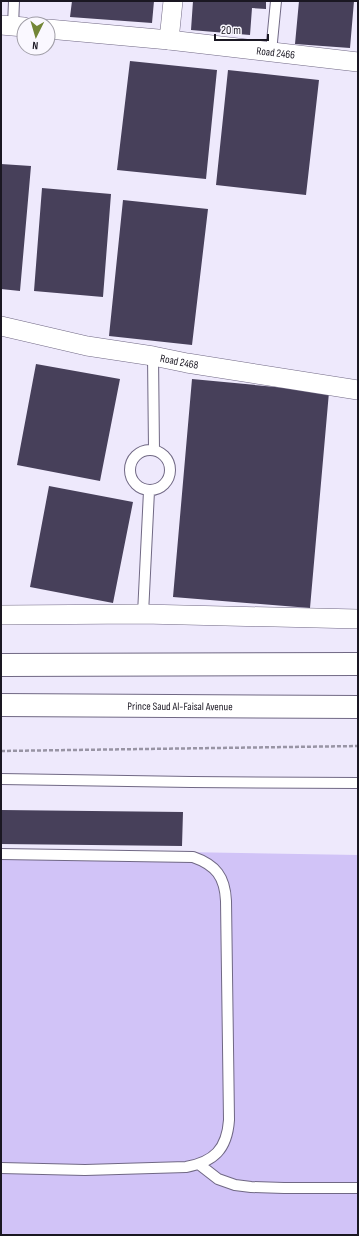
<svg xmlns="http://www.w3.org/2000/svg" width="359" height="1236" viewBox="0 0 359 1236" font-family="'Sofia Sans Condensed',sans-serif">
<rect width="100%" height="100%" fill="#eee9fc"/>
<path fill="#d1c3f7" d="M1 849 358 855V1235H1Z"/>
<path fill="#47405a" d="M72 1H154L152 23 70 17Z
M193 1H266V9L252 8 250 35 191 30Z
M299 1H354L350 48 295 44Z
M130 61 217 70 206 179 117 170Z
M228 70 319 80 306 195 216 185Z
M1 164 31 166 20 291 1 289Z
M42 188 111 194 103 297 34 291Z
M123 200 208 209 192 345 109 336Z
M36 364 120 379 100 481 17 465Z
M192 379 329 392 310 608 173 597Z
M49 486 133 502 113 603 30 587Z
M1 810 183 812 182 846 1 844Z"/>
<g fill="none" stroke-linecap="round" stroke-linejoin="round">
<defs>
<path id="lane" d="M13 26 14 1
M271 52 276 1
M153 356 154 450
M130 470a20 20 0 1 1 40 0a20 20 0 1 1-40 0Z
M143 614 149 491
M1 779 191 782 358 783
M1 854 193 857C216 865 225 877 226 901L229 1120C227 1149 214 1162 186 1167L85 1170 1 1168
M200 1165 218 1179 235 1185 251 1187 284 1188H358"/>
<g id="street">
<path d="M1 25 24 27"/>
<path id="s1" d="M48 29 169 40 358 62"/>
<path d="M169 40 173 1"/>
<path id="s2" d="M1 326 87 346 153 356 187 363 358 390"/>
<path d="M1 615 143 614 358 619"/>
</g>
<g id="secondary">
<path d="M1 665 358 664"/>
<path id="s3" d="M1 705 358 707"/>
</g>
</defs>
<use href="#lane" stroke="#706884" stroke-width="12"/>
<use href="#street" stroke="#706884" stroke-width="20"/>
<use href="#secondary" stroke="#706884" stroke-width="24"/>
<path stroke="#9894a4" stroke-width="2.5" stroke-dasharray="4 2" stroke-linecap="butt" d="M1 751 358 746"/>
<use href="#lane" stroke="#fff" stroke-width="10"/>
<use href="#street" stroke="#fff" stroke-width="19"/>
<use href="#secondary" stroke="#fff" stroke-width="22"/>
</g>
<g text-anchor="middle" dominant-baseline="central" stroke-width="4" stroke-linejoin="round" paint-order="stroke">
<g font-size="11" fill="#1a1722" stroke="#faf8ff">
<text stroke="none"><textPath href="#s1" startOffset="229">Road 2466</textPath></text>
<text stroke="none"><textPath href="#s2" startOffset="182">Road 2468</textPath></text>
<text stroke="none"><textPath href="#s3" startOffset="179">Prince Saud Al-Faisal Avenue</textPath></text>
</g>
</g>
<rect width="359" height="1236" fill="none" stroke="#1a1722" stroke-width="4"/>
<g transform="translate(36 36) rotate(185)"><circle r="19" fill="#faf8ff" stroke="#a09ea7"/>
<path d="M0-3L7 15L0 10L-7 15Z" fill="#738637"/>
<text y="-6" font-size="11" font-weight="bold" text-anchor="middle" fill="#1a1722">N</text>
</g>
<path d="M215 34v6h53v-6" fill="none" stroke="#1a1722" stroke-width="2"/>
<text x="221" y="34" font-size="12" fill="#1a1722" stroke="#faf8ff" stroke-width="3" paint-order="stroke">20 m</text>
</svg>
